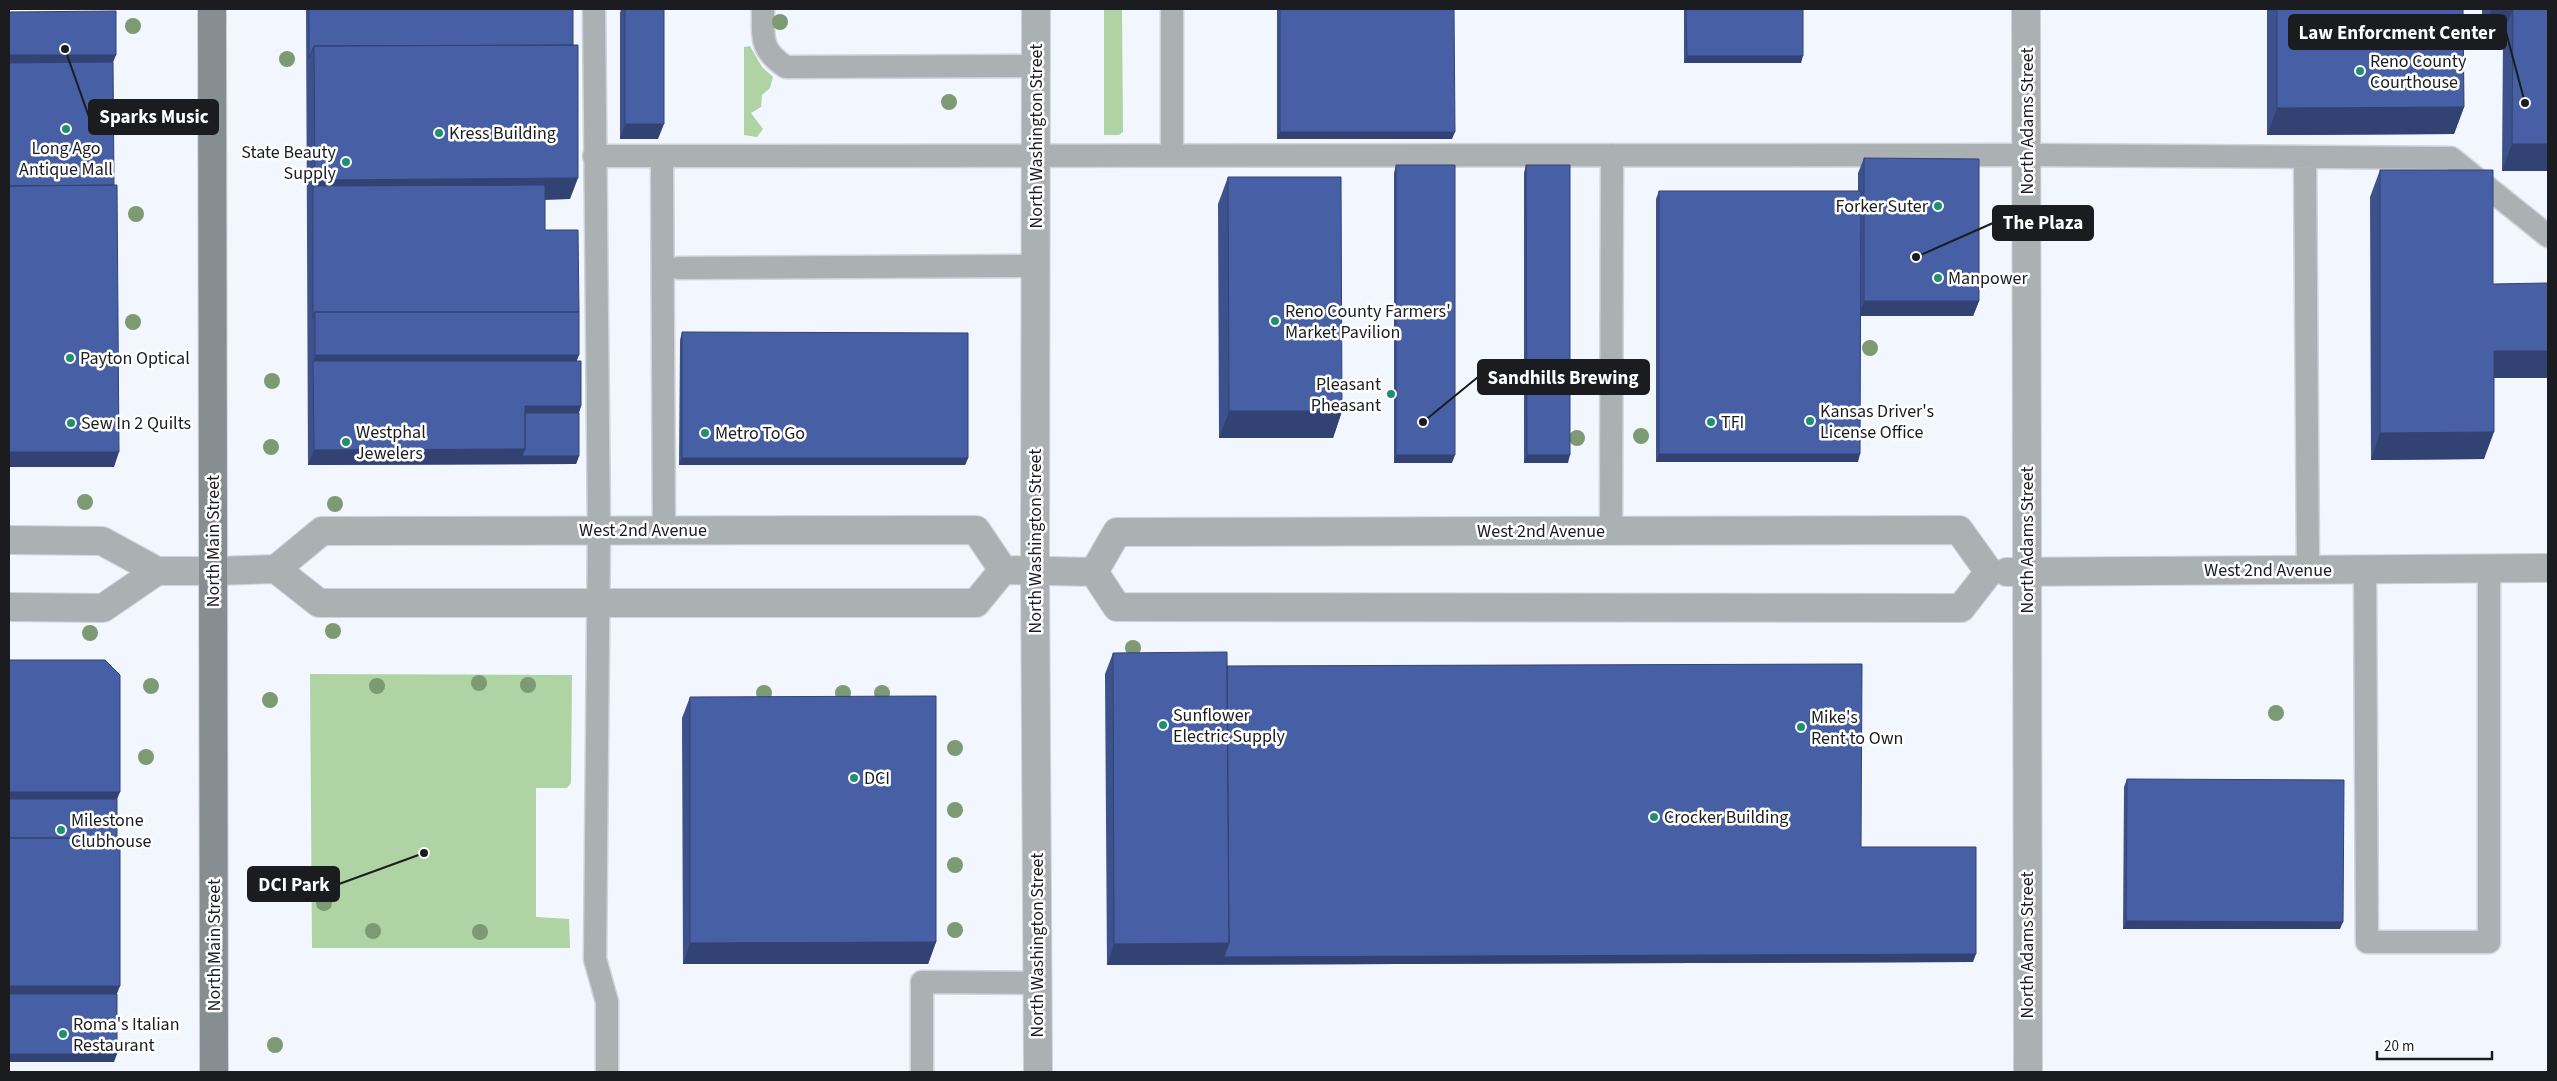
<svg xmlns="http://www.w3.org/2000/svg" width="2557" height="1081" viewBox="0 0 2557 1081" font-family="'Source Sans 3',sans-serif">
<rect width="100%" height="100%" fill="#f2f6fe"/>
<path fill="#b0d3a4" d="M1104 9H1122L1123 132 1119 135H1104Z
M750 46 762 67 773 77 770 88 762 95 761 107 751 113 763 129 757 137 744 135V47Z
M310 674 572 675 571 783 567 788H536V917L569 919 570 948H312Z"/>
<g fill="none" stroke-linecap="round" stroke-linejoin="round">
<defs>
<path id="service" d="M594 9 599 530 595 959 607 1002V1072
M763 9C763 38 760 50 786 67L1036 66
M1172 9V155
M594 156 2027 155 2451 158 2548 236
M662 157 664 530
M2305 158 2308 569
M679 268 1035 266
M1611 531 1612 155
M2365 569 2367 942H2489V568
M922 1072V982L1037 983"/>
<path id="minor" d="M1036 9 1035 572 1038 1072
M9 540 102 541 157 571H213
M9 607 103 608 157 571"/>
<path id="tertiary" d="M2026 9 2028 1072
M276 569 319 603H976L1003 570
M1003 570 1094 572
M213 571 276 569 322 531 976 530 1003 570
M1094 572 1117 532 1959 530 1989 572
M1094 572 1117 607 1961 608 1989 572
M2007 572 2548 568"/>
<path id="secondary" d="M212 9 214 1072"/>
</defs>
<use href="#service" stroke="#d0d3da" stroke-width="25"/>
<use href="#minor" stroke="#d0d3da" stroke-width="30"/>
<use href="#tertiary" stroke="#d0d3da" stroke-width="30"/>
<use href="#secondary" stroke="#d0d3da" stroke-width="30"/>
<use href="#service" stroke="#abb0b2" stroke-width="22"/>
<use href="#minor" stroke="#abb0b2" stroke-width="28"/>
<use href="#tertiary" stroke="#abb0b2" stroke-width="28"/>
<use href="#secondary" stroke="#878e92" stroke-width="28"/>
</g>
<g fill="#7d9a73">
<circle cx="780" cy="22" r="8"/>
<circle cx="133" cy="26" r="8"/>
<circle cx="287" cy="59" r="8"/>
<circle cx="949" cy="102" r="8"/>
<circle cx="136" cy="214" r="8"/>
<circle cx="133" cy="322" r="8"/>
<circle cx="1870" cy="348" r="8"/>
<circle cx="272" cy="381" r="8"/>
<circle cx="1641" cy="436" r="8"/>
<circle cx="1577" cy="438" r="8"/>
<circle cx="271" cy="447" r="8"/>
<circle cx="85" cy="502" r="8"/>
<circle cx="335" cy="504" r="8"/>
<circle cx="333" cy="631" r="8"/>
<circle cx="90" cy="633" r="8"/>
<circle cx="1133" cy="648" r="8"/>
<circle cx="479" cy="683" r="8"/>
<circle cx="528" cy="685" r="8"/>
<circle cx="151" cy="686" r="8"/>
<circle cx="377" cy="686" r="8"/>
<circle cx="764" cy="693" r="8"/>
<circle cx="843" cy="693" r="8"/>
<circle cx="882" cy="693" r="8"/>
<circle cx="270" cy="700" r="8"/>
<circle cx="2276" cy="713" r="8"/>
<circle cx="955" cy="748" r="8"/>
<circle cx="146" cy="757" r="8"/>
<circle cx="955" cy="810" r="8"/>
<circle cx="955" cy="865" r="8"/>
<circle cx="324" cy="903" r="8"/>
<circle cx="955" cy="930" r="8"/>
<circle cx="373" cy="931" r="8"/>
<circle cx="480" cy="932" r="8"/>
<circle cx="275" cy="1045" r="8"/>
</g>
<path fill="#3d528d" d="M306 9H573L570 199 545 200V230L577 361 581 406 579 413V456L576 464 308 465Z
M621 9H664L658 139H620V13Z
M1277 9H1454L1452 139H1277Z
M1684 9H1803L1801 63H1684Z
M2267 9H2463L2464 107 2454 134 2267 135Z
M2482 9H2548V171H2502L2503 35H2482Z
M1864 158 1979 301 1973 316H1861L1858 462H1656V199L1659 191H1858V173Z
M1396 165 1452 463H1394V173Z
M1526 165 1568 463H1524V173Z
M2380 170 2493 284 2548 378H2494L2484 459 2371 460 2370 197Z
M1228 177 1342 411 1333 438H1219L1218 204Z
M682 332 968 458 965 465H679L680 340Z
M1113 653 1227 666 1861 847 1973 962 1107 965 1105 674Z
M690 697 936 942 928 964H683L682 718Z
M2127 779 2340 929H2123L2124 787Z"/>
<path fill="#324273" d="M2492 9H2513L2503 35H2482Z
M9 55H116L110 70H9Z
M1687 56H1803L1801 63H1684Z
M2464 107 2454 134 2267 135 2277 108Z
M625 124H664L658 139H620Z
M1280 132H1455L1452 139H1277Z
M2512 144H2548V171H2502Z
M578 178 570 199 313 201V186L315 180Z
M1864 301H1979L1973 316H1858Z
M2494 351H2548V378H2484Z
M315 355H579L571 376 313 361Z
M525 406H581L576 420H522Z
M1229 411H1342L1333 438H1219Z
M2494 432 2484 459 2371 460 2380 433Z
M525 449 579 456 576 464 308 465 314 450Z
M9 452H119L114 467H9Z
M1659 454H1860L1858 462H1656Z
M1396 455H1455L1452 463H1394Z
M1527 455H1570L1568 463H1524Z
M682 458H968L965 465H679Z
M9 792H120L114 807H9Z
M2126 921 2343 922 2340 929H2123Z
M936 942 928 964H683L690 943Z
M1229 943 1976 954 1973 962 1107 965 1114 944Z
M9 986H120L114 1001H9Z
M9 1054H117L114 1062H9Z"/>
<path fill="#475fa4" stroke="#324273" d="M309 9H573V45L314 46 309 59Z
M625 9H664V124H625Z
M1280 9H1454L1455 132H1280Z
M1686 9H1803V56H1687Z
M2277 9H2463L2464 107 2277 108Z
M2513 9H2548V144H2512Z
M116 11V55H9V12Z
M578 45V178L315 180 314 46Z
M113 62 114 185 9 186V63Z
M1864 158 1979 159V301H1864Z
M1396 165H1455V455H1396Z
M1526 165H1570V455H1527Z
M2380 170H2493V284L2548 283V351H2494V432L2380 433Z
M1228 177H1341L1342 411H1229Z
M117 185 119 452H9V186Z
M545 185V230H578L579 312H315L313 318V186Z
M1659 191H1861L1860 454H1659Z
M315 312H579V355H315Z
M682 332 968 333V458H682Z
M313 361H581V406H525V449L314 450Z
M525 413H579V456H522L525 449Z
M1227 652 1229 943 1114 944 1113 653Z
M9 660H105L120 675V792H9Z
M1862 664 1861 847H1976V954L1224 957 1229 943 1227 666Z
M936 696V942L690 943V697Z
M2127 779 2344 780 2343 922 2126 921Z
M9 799H117V838H9Z
M9 838H120V986H9Z
M9 994H117V1054H9Z"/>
<g fill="#1e8f70" stroke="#fff" stroke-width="2">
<circle cx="2360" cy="71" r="5"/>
<circle cx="66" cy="129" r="5"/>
<circle cx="439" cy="133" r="5"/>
<circle cx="346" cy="162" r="5"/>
<circle cx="1938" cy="206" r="5"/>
<circle cx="1938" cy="278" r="5"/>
<circle cx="1275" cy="321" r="5"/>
<circle cx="70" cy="358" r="5"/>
<circle cx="1391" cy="394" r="5"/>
<circle cx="1810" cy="421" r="5"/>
<circle cx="1711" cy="422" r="5"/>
<circle cx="71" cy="423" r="5"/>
<circle cx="705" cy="433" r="5"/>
<circle cx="346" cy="442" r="5"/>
<circle cx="1163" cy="725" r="5"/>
<circle cx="1801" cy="727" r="5"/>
<circle cx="854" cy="778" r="5"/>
<circle cx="1654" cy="817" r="5"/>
<circle cx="61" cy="830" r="5"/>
<circle cx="63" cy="1034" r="5"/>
</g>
<g text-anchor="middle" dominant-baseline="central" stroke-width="5" stroke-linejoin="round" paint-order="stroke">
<g font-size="18" fill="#1b1c20" stroke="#fff" text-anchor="start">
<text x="2370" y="61">Reno County<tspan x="2370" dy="21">Courthouse</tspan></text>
<text x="449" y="133">Kress Building</text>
<text x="66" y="148" text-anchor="middle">Long Ago<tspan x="66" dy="21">Antique Mall</tspan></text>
<text x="336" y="152" text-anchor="end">State Beauty<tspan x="336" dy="21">Supply</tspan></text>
<text x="1928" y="206" text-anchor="end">Forker Suter</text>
<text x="1948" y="278">Manpower</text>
<text x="1285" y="311">Reno County Farmers'<tspan x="1285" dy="21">Market Pavilion</tspan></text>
<text x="80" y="358">Payton Optical</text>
<text x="1381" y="384" text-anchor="end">Pleasant<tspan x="1381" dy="21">Pheasant</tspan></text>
<text x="1820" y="411">Kansas Driver's<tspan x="1820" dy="21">License Office</tspan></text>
<text x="1721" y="422">TFI</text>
<text x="81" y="423">Sew In 2 Quilts</text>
<text x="356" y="432">Westphal<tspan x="356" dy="21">Jewelers</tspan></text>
<text x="715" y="433">Metro To Go</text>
<text x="1173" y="715">Sunflower<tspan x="1173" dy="21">Electric Supply</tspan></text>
<text x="1811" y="717">Mike's<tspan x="1811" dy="21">Rent to Own</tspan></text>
<text x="864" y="778">DCI</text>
<text x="1664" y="817">Crocker Building</text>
<text x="71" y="820">Milestone<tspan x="71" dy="21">Clubhouse</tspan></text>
<text x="73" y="1024">Roma's Italian<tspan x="73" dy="21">Restaurant</tspan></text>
</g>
<g font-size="18" fill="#1b1c20" stroke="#fff">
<text transform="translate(2027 121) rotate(-90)">North Adams Street</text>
<text transform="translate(1036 136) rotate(-90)">North Washington Street</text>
<text x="643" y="530">West 2nd Avenue</text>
<text x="1541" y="531">West 2nd Avenue</text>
<text transform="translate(2027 540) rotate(-90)">North Adams Street</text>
<text transform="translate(213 541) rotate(-90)">North Main Street</text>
<text transform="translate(1035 541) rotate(-90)">North Washington Street</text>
<text x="2268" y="570">West 2nd Avenue</text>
<text transform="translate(214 945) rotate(-90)">North Main Street</text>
<text transform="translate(1037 945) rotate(-90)">North Washington Street</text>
<text transform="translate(2027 945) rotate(-90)">North Adams Street</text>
</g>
</g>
<path fill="none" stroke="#1b1c20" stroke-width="2" d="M2525 103L2506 32M65 49L89 117M1916 257L1993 223M1423 422L1478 377M424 853L339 884"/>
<g fill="#1b1c20" stroke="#fff" stroke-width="2">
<circle cx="2525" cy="103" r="5"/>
<circle cx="65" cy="49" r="5"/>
<circle cx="1916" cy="257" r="5"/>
<circle cx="1423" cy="422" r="5"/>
<circle cx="424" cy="853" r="5"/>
</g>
<g fill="#1b1c20" stroke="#1b1c20" stroke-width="2">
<rect x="2289" y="15" width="217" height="34" rx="5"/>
<rect x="89" y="100" width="129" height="34" rx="5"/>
<rect x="1993" y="206" width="100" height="34" rx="5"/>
<rect x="1478" y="360" width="171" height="34" rx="5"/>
<rect x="248" y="867" width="91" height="34" rx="5"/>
</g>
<g font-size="19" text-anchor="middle" font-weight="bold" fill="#fff">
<text x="2397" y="39">Law Enforcment Center</text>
<text x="154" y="123">Sparks Music</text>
<text x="2043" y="229">The Plaza</text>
<text x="1563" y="384">Sandhills Brewing</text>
<text x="294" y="891">DCI Park</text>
</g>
<rect width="2557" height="1081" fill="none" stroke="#1b1c20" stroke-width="20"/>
<path d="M2377 1051v8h115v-8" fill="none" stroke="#1b1c20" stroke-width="2.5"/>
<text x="2384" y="1051" font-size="15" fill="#1b1c20" stroke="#ffffff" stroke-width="4" paint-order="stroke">20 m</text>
</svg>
